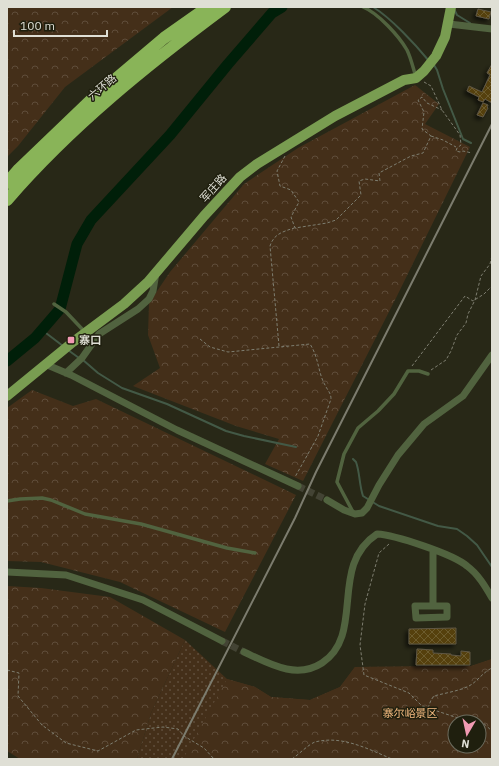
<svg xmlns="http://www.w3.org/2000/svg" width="499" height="766" viewBox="0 0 499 766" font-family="'IBM Plex Sans','Noto Sans SC',sans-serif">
<defs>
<pattern id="grass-dots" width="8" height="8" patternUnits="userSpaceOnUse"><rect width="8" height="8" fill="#442f19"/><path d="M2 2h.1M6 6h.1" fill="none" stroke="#5f4d3a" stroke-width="1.8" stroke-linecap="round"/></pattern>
<pattern id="forest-crowns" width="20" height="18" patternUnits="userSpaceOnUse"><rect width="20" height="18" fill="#442f19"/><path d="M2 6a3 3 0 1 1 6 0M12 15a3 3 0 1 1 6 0" fill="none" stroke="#5f4d3a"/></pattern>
<pattern id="building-cross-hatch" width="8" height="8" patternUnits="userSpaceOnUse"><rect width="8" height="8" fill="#54400d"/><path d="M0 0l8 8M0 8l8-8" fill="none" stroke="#6c5b2f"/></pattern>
<filter id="shadow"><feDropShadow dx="-3" dy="3" stdDeviation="2" flood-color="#0009"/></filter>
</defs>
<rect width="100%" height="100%" fill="#282817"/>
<path fill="url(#grass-dots)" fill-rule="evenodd" d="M185 640 227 679 255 687 271 697 310 700 340 687 355 667 471 666 492 659V759H137L151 713ZM455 722H479V746H455Z"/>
<path fill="url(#forest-crowns)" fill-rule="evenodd" d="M7 7H173L65 87 18 146 7 157Z
M415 85 439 104 425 124 470 147 396 298 303 481 265 464 279 439 236 426 133 386 160 368 148 335 149 303 170 272 244 184 298 148Z
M32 390 73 406 96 399 296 495 225 632 120 582 41 562 7 561V408Z
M7 586 41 588 110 597 185 640 151 713 137 759H20L7 751Z
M492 659V759H183L227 679 255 687 271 697 310 700 340 687 355 667 471 666ZM455 722H479V746H455Z"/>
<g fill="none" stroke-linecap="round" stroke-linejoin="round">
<path stroke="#435946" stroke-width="2" d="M373 7C391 18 415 44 429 61
M454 9 457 15 470 23
M434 65 437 70 443 89 463 139 471 143
M42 330 63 346
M68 350 79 358
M83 360 98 373 122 388 167 404 226 431 244 436 296 447
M353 459 356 462C360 473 359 484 363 496L379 506 438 526 457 529 467 536 477 545 492 567"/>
<path stroke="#001f09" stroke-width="11" d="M7 361 35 338 60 309 77 244 91 220 170 135 228 64 272 13 282 7"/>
</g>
<path fill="url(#building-cross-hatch)" stroke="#5f5745" filter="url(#shadow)" d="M478 9 491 12 489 19 476 16Z
M492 64V103L485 99 483 102 478 100 479 97 467 91 469 86 482 92 490 75 487 73Z
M483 103 488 105 487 107 488 108 483 117 477 115Z
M456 628V644H409V629Z
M417 649 433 650V653L451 654V655L461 656V651L470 652V665H416Z"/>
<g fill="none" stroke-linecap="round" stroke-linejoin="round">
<path stroke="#434334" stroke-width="7" stroke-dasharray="7 3.5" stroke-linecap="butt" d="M298 486 327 500
M222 641 244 652"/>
<path stroke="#7e7e70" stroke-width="1" stroke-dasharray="3 2" stroke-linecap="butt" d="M424 82 431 86 442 110 460 135 461 145 457 148 456 151 460 152 463 151 472 153
M431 136 443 140 456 147
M285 156 277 171 280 186 291 190 299 202 291 217 295 228 327 223 336 220 361 195 359 181 365 179 380 181 379 173 411 156 423 153 431 136 422 129 424 112 418 100 422 97 427 103 442 110
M200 339 210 347 228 352 310 344C319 358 318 373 325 385 328 391 331 393 331 399L318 436 295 477
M279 346 270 246C274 234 282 232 294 228
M412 366 465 296 473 301 484 294 492 286
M431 370 446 360 451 351 457 335 466 323 468 314 475 300 481 276 490 264 492 256
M389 544 379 553 365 604 360 645 364 675 409 693 422 706 458 718 481 721 492 731
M7 670 19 673 18 696 42 725 66 743 98 751 136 730 163 727 178 729 184 736 204 748 214 759
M428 708 431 700 434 696C445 693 459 691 469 686 478 681 483 672 492 668
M292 759C298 755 309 744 315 742 342 735 368 749 392 759"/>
<path stroke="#51633f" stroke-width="3.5" d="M363 7C378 13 399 36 407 50 411 58 413 68 416 77
M54 304 66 312 84 331
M7 501 20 499 42 498 51 500 85 514 141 524 227 548 255 553
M353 512 337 482 344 454 358 428 378 411 394 394 408 371H419L428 374"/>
<path stroke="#51633f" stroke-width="7" d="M449 24 492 29
M45 364 71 375 177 430 298 486
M66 373 82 358 99 334 138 309 149 299 153 291 156 273
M327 500 344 510 355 514 362 513 367 508 379 485 398 455 424 424 463 396 492 355
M7 572 66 575 143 600 222 641
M415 606H447V617L416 618Z
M433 606V550
M244 652C268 663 296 680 322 663 366 634 328 566 377 534 395 535 453 554 467 566 478 574 485 586 492 598"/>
<path stroke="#799d51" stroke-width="10" d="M7 396 73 342 124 304 148 282 204 216 240 177 257 164 335 116 404 80 416 78 424 71 436 56 445 37 451 7"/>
<path stroke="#89b458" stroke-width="12" d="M7 183 19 169 93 98 164 38 208 7
M7 200C71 126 147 65 225 7"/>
<path stroke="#7c7c6e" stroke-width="2" d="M172 759 295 518 316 472 492 124"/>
</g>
<rect fill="#f19ab3" stroke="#1f1f0e" stroke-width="1.5" x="67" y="336" width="8" height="8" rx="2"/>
<g text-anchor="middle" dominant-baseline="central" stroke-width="3" stroke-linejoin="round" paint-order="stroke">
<g font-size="11" fill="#dfdfd5" stroke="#1f1f0e">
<text transform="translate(102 87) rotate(-40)">六环路</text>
<text transform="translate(213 188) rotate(-48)">军庄路</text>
</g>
<g font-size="11" font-weight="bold" fill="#dfdfd5" stroke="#1f1f0e" text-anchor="start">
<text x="79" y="340">寨口</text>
</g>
<g font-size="11" fill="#f5bb80" stroke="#1f1f0e">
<text x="410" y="713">寨尔峪景区</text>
</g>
</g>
<rect width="499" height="766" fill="none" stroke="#dfdfd5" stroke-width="16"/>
<g transform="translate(467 734) rotate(189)"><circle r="19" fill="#1f1f0e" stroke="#6c6c5e"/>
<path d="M0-3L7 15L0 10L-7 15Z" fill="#f19ab3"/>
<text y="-6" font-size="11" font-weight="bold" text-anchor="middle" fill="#dfdfd5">N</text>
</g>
<path d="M14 30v6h93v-6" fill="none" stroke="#dfdfd5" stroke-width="2"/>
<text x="20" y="30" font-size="12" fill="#dfdfd5" stroke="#1f1f0e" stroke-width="3" paint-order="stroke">100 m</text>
</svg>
